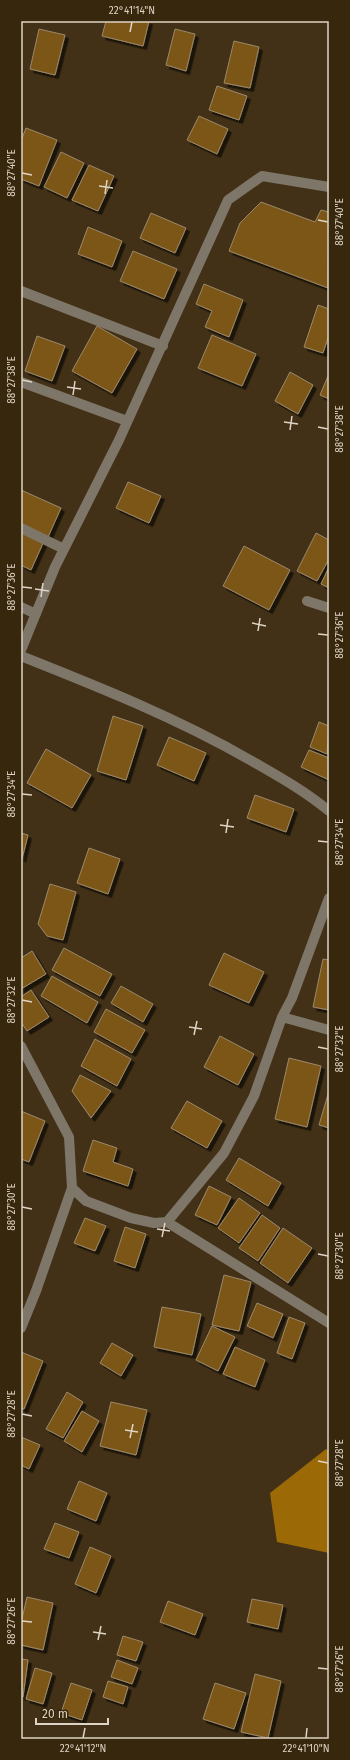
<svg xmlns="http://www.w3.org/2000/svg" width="350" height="1760" viewBox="0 0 350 1760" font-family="'Fira Sans',sans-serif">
<defs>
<filter id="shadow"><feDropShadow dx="3.5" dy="3.5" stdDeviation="0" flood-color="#0009"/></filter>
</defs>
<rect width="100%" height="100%" fill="#423117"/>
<path fill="#9b6a06" d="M326 1449 329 1451V1553L277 1542 270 1493Z"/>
<path fill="#7c5714" stroke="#9c886c" filter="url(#shadow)" d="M106 21H149L143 46 102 36Z
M39 29 65 35 55 75 30 69Z
M175 29 195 34 186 71 166 65Z
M234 41 259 47 250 88 224 83Z
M217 86 247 96 239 120 209 110Z
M199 116 228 129 217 154 187 140Z
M26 128 57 140 39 186 21 179V141Z
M61 152 84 163 67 198 44 187Z
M89 165 114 176 98 211 72 200Z
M261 202 315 222 321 210 329 212 328 288 229 251 240 223Z
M151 213 186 228 175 253 140 238Z
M88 227 122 241 112 267 78 254Z
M133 251 177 269 164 299 120 281Z
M204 284 243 300 229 337 205 327 212 311 196 304Z
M318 305 329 309V335L323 353 304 347Z
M97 326 137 349 112 393 72 371Z
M212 335 256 354 242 386 198 368Z
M37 336 65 346 52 381 25 371Z
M290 372 313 385 298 414 275 401Z
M328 376H329V399L320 395Z
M128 482 161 496 149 523 116 508Z
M21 490 61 508 48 537 21 525Z
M21 530 44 541 31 570 21 565Z
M316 533 329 540V559L317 581 297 571Z
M244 546 290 570 269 610 223 586Z
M329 567V588L321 584Z
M113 716 143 726 126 780 97 771Z
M319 722 329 726 327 754 310 747Z
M169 737 206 753 194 781 157 765Z
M46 749 91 775 72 808 27 783Z
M309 750 329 758V780L301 767Z
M255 795 294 809 286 832 247 818Z
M21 833 28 835 22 859 21 858Z
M89 848 120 859 108 894 77 883Z
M50 884 76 892 63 940 47 936 38 924Z
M64 948 112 974 100 996 52 970Z
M32 951 46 974 21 989V958Z
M224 953 264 972 249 1003 209 985Z
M323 959 329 960V1010L313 1007Z
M52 976 98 1002 87 1023 41 996Z
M121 986 153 1004 143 1022 111 1003Z
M31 990 49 1017 27 1031 21 1022V997Z
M106 1009 145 1030 132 1053 94 1032Z
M220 1036 254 1054 238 1085 204 1067Z
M95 1039 131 1059 117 1086 81 1066Z
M289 1058 321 1066 307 1127 275 1119Z
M80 1075 111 1091 91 1118 72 1091Z
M329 1091V1128L319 1125Z
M187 1101 222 1121 207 1148 171 1128Z
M21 1111 45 1121 29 1162 21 1159Z
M93 1140 117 1148 113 1162 133 1169 128 1186 83 1171Z
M239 1158 281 1183 268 1206 226 1180Z
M209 1186 231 1197 217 1225 195 1215Z
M239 1198 260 1213 239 1243 218 1228Z
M262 1215 280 1228 258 1261 239 1248Z
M85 1218 106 1226 95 1251 74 1243Z
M125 1227 146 1234 135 1268 114 1261Z
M283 1228 312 1248 288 1283 260 1263Z
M224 1275 251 1282 239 1331 212 1325Z
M257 1303 283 1314 273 1338 247 1326Z
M162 1307 201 1314 192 1355 154 1347Z
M289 1317 305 1323 292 1359 277 1353Z
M212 1326 235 1337 218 1371 196 1360Z
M112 1343 133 1355 121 1376 100 1363Z
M235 1347 265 1360 255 1387 223 1374Z
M21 1352 43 1361 24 1409 21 1408Z
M67 1392 83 1402 63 1438 46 1429Z
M111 1402 147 1410 136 1455 100 1446Z
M82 1411 99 1421 82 1452 64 1441Z
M21 1437 40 1445 29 1469 21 1465Z
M79 1481 107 1493 96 1521 67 1509Z
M55 1523 79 1532 69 1558 44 1549Z
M90 1547 111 1556 96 1593 75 1584Z
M27 1597 53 1603 43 1650 21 1645V1623Z
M252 1599 283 1605 278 1629 247 1622Z
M168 1601 203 1614 195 1635 160 1622Z
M123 1636 143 1642 136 1661 117 1655Z
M21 1659 28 1660 23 1697 21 1696Z
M117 1660 138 1668 132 1684 111 1677Z
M35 1668 52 1673 43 1704 26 1699Z
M255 1674 281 1681 268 1738 241 1732Z
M108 1681 128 1687 123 1704 103 1697Z
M71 1683 92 1690 82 1720 61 1713Z
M215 1683 246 1693 234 1729 203 1719Z"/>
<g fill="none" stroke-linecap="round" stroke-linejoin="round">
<path stroke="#7f766a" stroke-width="10" d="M21 291 163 346
M21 382 127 421
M21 528 64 549
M307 601 329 608
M21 607 36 614
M21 650 55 567 119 440 228 200 262 176 329 187
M21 656C99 687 177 718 250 760 278 776 305 791 329 811
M282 1017 329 1030
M21 1046 69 1137 72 1188 86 1201 131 1218 154 1223 167 1222 224 1153 254 1096 282 1017 292 998 329 898
M167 1222 329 1323
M21 1328 36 1291 72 1188"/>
</g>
<path fill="none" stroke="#ded3c4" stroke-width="1.5" d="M130 32 132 22M22 173 32 175M99 186 113 188M105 194 107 180M318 220 328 222M22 380 32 382M67 387 81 389M73 395 75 381M284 422 298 424M318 427 328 429M290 430 292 416M22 587 32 588M35 589 49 591M41 597 43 583M252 623 266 626M258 631 260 618M318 634 328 635M22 794 32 795M220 825 234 827M226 833 228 819M318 841 328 842M22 1000 32 1002M189 1027 202 1029M194 1035 197 1021M318 1047 328 1049M22 1207 32 1209M157 1229 170 1231M162 1237 165 1223M318 1254 328 1256M22 1414 32 1416M125 1430 138 1432M130 1438 133 1424M318 1461 328 1463M22 1621 32 1622M93 1632 106 1634M98 1640 101 1626M318 1668 328 1669M83 1738 85 1728M306 1738 307 1728"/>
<rect width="350" height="1760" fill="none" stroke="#37270c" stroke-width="44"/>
<path d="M36 1718v6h72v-6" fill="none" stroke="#ded3c4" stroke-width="2"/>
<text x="42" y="1718" font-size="12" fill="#ded3c4" stroke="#37270c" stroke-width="3" paint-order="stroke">20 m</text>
<rect x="22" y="22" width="306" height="1716" fill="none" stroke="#ded3c4" stroke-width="1.5"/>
<g font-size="10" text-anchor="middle" fill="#ded3c4">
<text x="132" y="14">22°41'14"N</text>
<text transform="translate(11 173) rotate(-90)" y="4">88°27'40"E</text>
<text transform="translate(339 222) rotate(-90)" y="4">88°27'40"E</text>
<text transform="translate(11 380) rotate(-90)" y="4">88°27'38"E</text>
<text transform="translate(339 429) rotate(-90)" y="4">88°27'38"E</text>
<text transform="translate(11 587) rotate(-90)" y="4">88°27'36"E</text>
<text transform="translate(339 635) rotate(-90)" y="4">88°27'36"E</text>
<text transform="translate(11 794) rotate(-90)" y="4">88°27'34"E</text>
<text transform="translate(339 842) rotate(-90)" y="4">88°27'34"E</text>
<text transform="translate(11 1000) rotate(-90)" y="4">88°27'32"E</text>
<text transform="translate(339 1049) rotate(-90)" y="4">88°27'32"E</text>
<text transform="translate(11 1207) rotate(-90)" y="4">88°27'30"E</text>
<text transform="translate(339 1256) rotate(-90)" y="4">88°27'30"E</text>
<text transform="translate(11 1414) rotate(-90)" y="4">88°27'28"E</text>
<text transform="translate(339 1463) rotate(-90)" y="4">88°27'28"E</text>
<text transform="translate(11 1621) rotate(-90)" y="4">88°27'26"E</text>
<text transform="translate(339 1669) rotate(-90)" y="4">88°27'26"E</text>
<text x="83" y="1752">22°41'12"N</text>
<text x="306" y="1752">22°41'10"N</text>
</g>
</svg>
